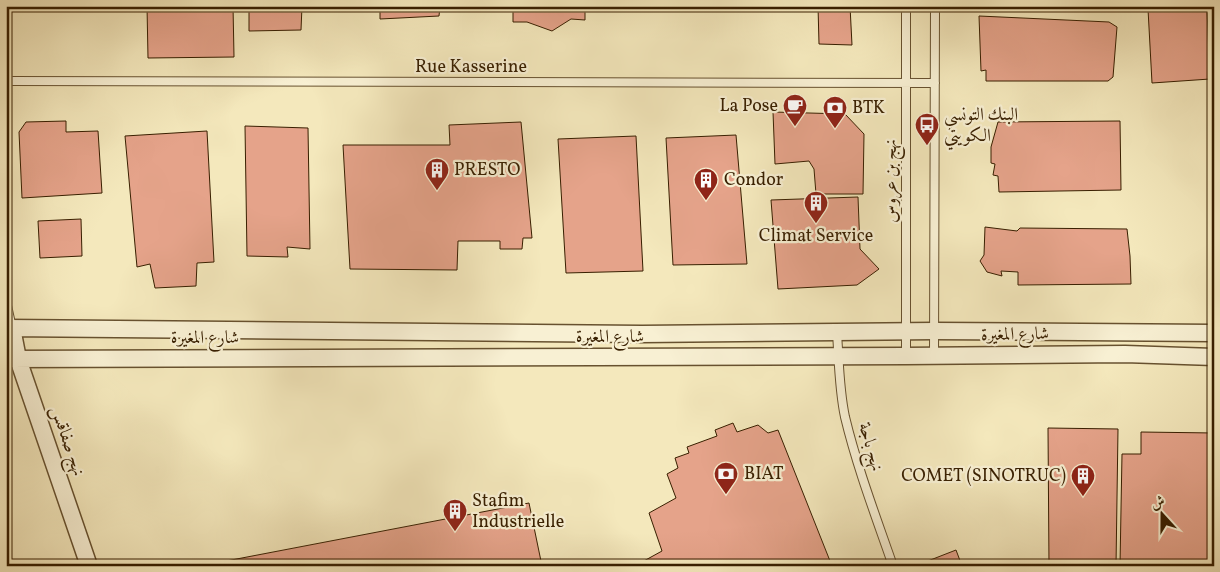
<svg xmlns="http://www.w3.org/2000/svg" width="1220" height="572" viewBox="0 0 1220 572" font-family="Vollkorn,Amiri,serif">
<rect width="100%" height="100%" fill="#f4e8bc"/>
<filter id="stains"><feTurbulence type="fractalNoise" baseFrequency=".004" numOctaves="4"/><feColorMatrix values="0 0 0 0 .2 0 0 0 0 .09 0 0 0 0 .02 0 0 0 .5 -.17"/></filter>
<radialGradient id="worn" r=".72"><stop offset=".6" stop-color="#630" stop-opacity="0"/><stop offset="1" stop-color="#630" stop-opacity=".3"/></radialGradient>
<path fill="#e5a38a" stroke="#381f00" d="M147 6H233L234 57 148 58Z
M249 6H302L301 30 249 31Z
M380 6H440L439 16 380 19Z
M513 6H585V20L571 19 552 31 527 22H513Z
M818 6H850L852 45 819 44Z
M1148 9 1207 10 1210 79 1152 83Z
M979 16 1109 22 1117 27 1113 77 1108 81H986V70L981 71Z
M773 112 845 114 864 134 863 194H816L814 169 809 161 775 164Z
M66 121V132L98 131 102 193 22 198 19 132 26 122Z
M1120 121 1121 190 999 192 998 176 993 175 995 164 991 163V147L998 122Z
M521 122 532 238H523L522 249H500V241H458L457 270 350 269 343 145H450L449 125Z
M245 126 308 128 310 249 287 247 288 257 247 256Z
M207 131 214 262 197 263 196 286 155 288 150 264 137 267 125 136Z
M736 135 747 264 673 265 666 138Z
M636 136 643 271 566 273 558 139Z
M858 197 860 249 879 269 857 285 778 289 771 200Z
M81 219 82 256 40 258 38 221Z
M985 227 1017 231 1020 228 1127 229 1130 256 1131 284 1018 285V272L1001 271 1002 276 987 272 980 261 984 255Z
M733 423 737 432 758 425 768 433 778 430 832 566H643L642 562 662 551 649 513 676 498 667 474 678 468 675 458 689 453 687 447 717 436 715 430Z
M1048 428 1118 429 1116 566H1049Z
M1141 432 1214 433V566H1120L1122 454H1141Z
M529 503 542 566H222L221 562Z
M6 544 14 566H6Z
M956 550 962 566H915Z"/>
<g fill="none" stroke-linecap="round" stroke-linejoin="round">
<defs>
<path id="lane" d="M906 6V356
M6 81 935 83
M6 301 12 328
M837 333C839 361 839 389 845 417 857 467 876 517 893 566
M934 356 935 6"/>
<path id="street" d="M6 328 642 334 934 331 1214 333
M12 328 18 359 89 566
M6 359 906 356 1125 354 1214 357"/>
</defs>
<use href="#lane" stroke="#67512f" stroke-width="10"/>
<use href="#street" stroke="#67512f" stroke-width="19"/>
<use href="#lane" stroke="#f8f0d3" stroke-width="8"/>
<use href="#street" stroke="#f8f0d3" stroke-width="16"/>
</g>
<defs>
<symbol id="cafe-pin" viewBox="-11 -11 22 30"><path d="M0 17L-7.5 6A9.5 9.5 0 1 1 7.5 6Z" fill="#8f2418" stroke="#f8f0d3"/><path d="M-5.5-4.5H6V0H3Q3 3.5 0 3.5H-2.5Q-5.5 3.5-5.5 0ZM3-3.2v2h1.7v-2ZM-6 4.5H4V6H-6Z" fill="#fff"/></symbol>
<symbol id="bank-pin" viewBox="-11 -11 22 30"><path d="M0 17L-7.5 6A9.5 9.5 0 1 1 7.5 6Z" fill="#8f2418" stroke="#f8f0d3"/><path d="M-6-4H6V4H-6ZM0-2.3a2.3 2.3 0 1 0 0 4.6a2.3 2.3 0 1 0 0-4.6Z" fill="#fff"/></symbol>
<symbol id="bus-pin" viewBox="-11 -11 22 30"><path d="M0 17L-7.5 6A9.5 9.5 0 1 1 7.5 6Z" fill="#8f2418" stroke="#f8f0d3"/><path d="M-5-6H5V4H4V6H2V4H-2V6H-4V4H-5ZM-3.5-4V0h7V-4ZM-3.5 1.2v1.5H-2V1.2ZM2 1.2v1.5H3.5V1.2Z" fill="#fff"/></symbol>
<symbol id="building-pin" viewBox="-11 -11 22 30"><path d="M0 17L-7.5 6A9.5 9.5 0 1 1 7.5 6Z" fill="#8f2418" stroke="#f8f0d3"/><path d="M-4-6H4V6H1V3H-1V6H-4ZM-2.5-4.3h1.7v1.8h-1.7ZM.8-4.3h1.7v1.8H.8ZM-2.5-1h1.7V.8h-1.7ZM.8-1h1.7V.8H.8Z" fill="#fff"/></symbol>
</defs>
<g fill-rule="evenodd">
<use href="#cafe-pin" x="781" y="92" width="28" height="38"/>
<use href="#bank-pin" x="821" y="94" width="28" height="38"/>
<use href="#bus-pin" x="913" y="111" width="28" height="38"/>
<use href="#building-pin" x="423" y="156" width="28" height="38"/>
<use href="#building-pin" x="692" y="166" width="28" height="38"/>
<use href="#building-pin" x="802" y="189" width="28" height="38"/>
<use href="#bank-pin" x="712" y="460" width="28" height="38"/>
<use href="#building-pin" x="1069" y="462" width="28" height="38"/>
<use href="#building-pin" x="441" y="497" width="28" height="38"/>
</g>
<g text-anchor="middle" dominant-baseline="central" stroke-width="4.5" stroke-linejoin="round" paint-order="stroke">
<g font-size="18" fill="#381f00" stroke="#f8f0d3">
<text x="471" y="67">Rue Kasserine</text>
<text transform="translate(891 181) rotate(-90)">نهج بن عروس</text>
<text transform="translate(1015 335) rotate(-1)">شارع المغيرة</text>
<text x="610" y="337">شارع المغيرة</text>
<text x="205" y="338">شارع المغيرة</text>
<text transform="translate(67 441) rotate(71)">نهج صفاقس</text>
<text transform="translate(870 447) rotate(74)">نهج باجة</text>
</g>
<g font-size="18" fill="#381f00" stroke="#f8f0d3" text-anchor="start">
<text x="778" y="106" text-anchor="end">La Pose</text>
<text x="852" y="108">BTK</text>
<text x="944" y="115">البنك التونسي<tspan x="944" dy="21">الكويتي</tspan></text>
<text x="454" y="170">PRESTO</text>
<text x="724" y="180">Condor</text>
<text x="816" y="236" text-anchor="middle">Climat Service</text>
<text x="744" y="474">BIAT</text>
<text x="1066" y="476" text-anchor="end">COMET (SINOTRUC)</text>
<text x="472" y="501">Stafim<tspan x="472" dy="21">Industrielle</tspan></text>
</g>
</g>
<rect width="1220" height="572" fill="none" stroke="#f4e8bc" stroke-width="25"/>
<rect x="8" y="8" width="1205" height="557" fill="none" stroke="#381f00" stroke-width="2.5"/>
<rect x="12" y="12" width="1195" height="547" fill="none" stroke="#381f00"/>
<g transform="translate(1162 514) rotate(339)" stroke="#f8f0d3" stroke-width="4" paint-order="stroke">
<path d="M0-4L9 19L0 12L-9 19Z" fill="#381f00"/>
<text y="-8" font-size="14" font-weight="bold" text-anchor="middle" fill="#381f00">ش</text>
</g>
<rect width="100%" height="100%" filter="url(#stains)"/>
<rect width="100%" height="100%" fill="url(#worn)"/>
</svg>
